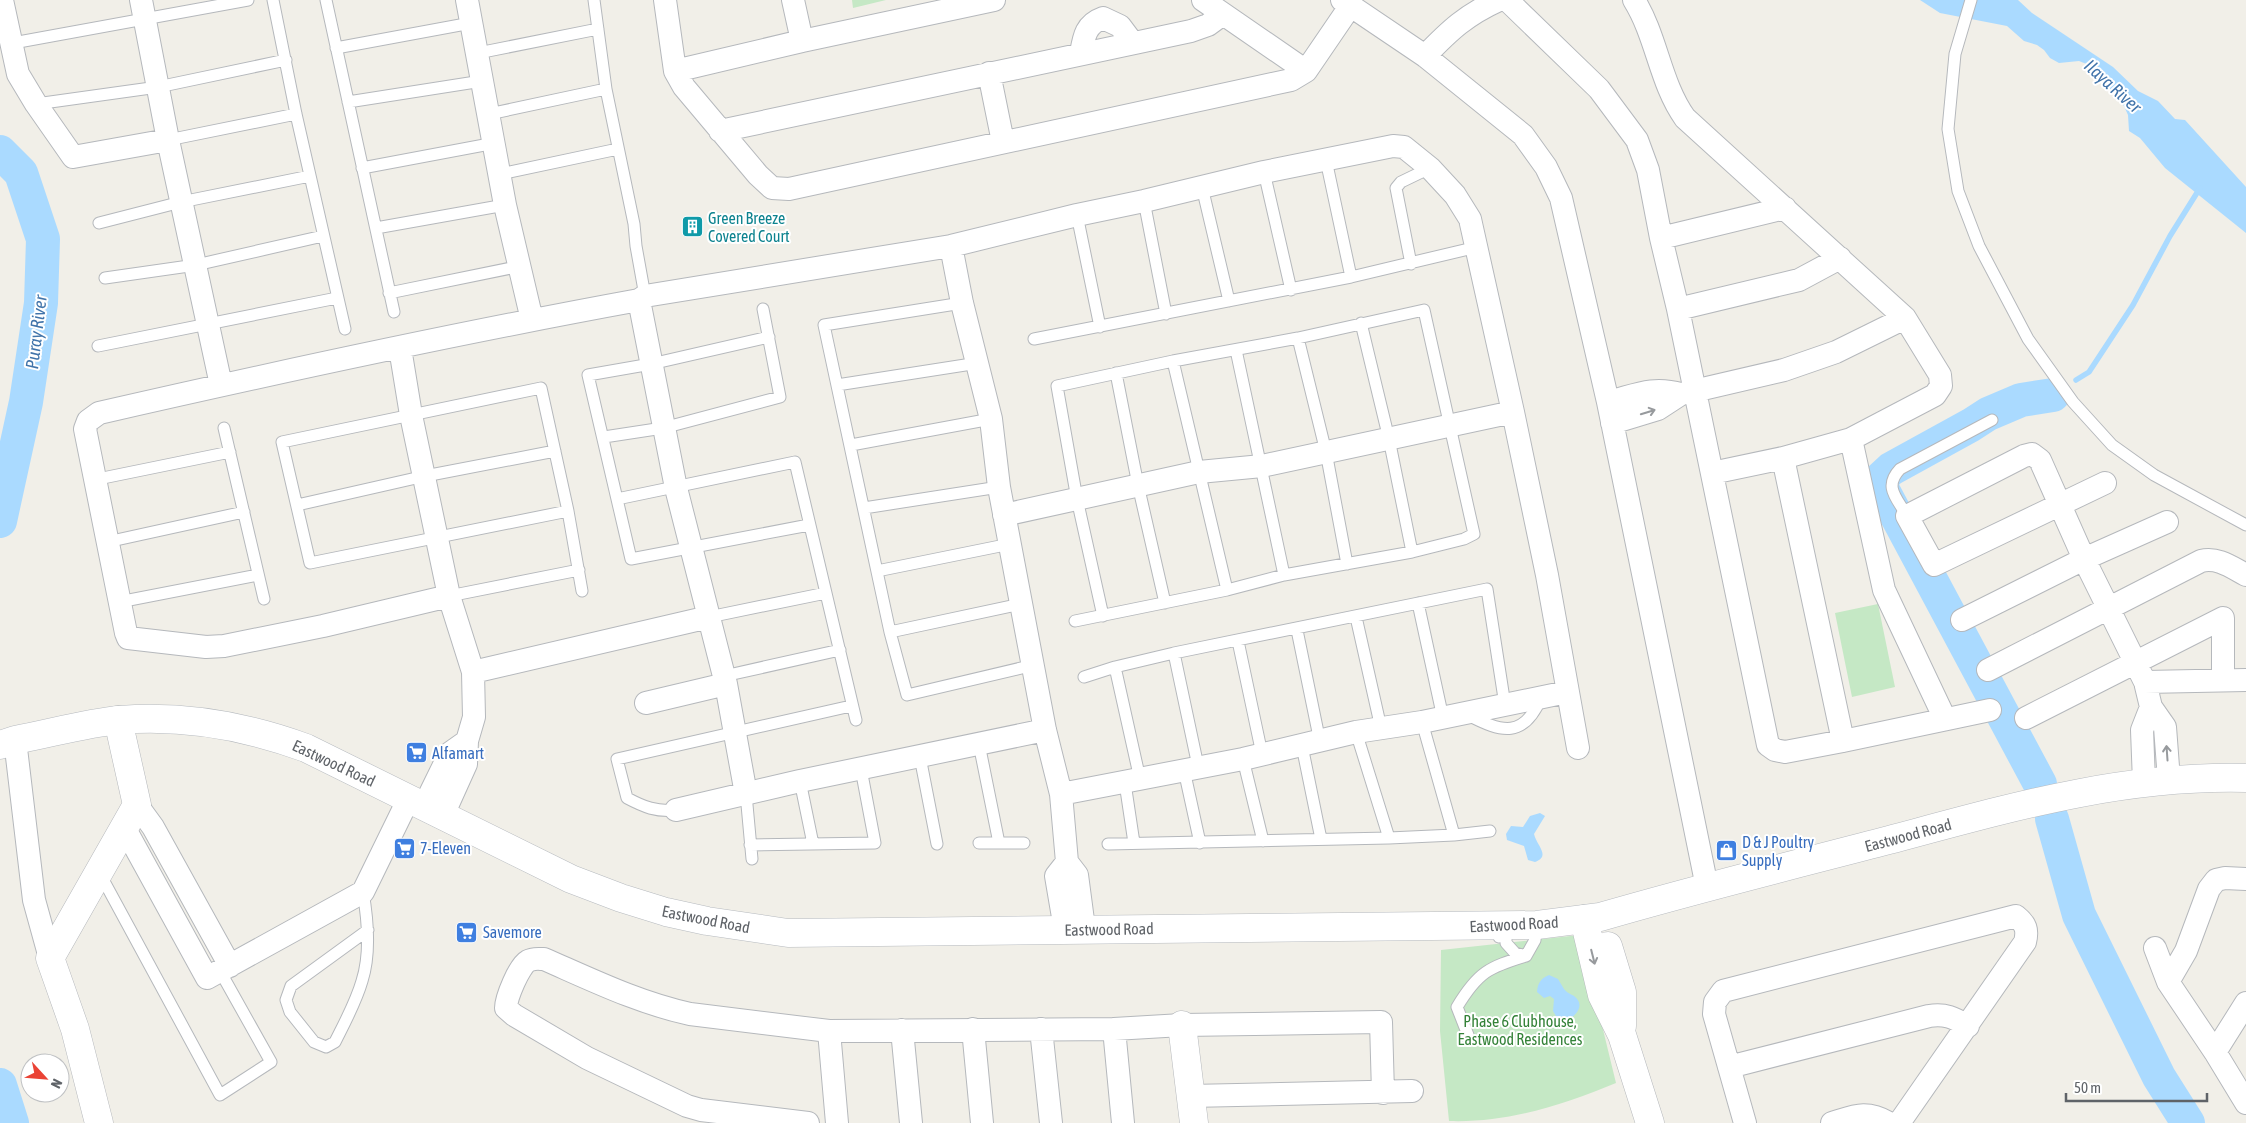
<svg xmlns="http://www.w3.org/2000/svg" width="2246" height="1123" viewBox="0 0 2246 1123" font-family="'Asap Condensed',sans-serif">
<rect width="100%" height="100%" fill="#f1efe8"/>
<path fill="#c5e8c5" d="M852 0H886L853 8Z
M1878 604 1895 687 1852 697 1835 613Z
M1580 935 1616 1083C1563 1105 1507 1123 1449 1121L1440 1031 1441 950Z"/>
<path fill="#aadaff" d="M1920 0H2018L2032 13 2113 67 2138 91 2158 101 2175 119 2185 120 2246 187V233L2165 168 2140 138 2129 131 2128 115 2124 106 2089 65 2079 61 2059 63 2050 58 2044 50 2037 45 2024 41 2007 26 1940 13Z
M1540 813 1545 816 1534 834C1537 846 1551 856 1535 862L1528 860 1524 846 1507 840 1506 834 1511 826 1523 827 1530 816Z
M1549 975 1558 979C1560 982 1562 986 1564 989 1567 993 1571 994 1574 996 1586 1005 1576 1016 1566 1021L1556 1016 1553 1011 1554 999 1550 996 1544 998 1537 992C1538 983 1540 979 1549 975Z"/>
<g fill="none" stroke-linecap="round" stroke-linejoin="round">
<path stroke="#aadaff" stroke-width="5.5" d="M2076 380 2089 372 2133 305 2170 236 2200 188"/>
<path stroke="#aadaff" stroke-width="34" d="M0 152 21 173 43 239 41 303 26 402 0 521
M2040 784 1878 481 1891 469 1971 425 1988 414 2021 400 2053 395
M2052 819 2079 915 2159 1077 2188 1123
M0 1085 12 1123"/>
<defs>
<path id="service" d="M273 0 296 114 345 329
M326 0 394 312
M594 0 606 89 634 224 636 246 645 296
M1971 0 1955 54 1948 129 1958 191 1979 246 2028 339 2073 402 2112 445 2154 475 2246 525
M13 43 248 0
M336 48 471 23
M478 53 598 29
M348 102 482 81
M36 104 158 87 286 60
M489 114 606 89
M168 140 296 114
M1326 160 1351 277
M362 168 495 143
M1264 172 1291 290
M500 174 618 149
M1202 187 1229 301
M1144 201 1166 314
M1077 215 1100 327
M99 223 181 202 310 176
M376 228 505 205
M1411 264 1396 188 1401 182 1430 168
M105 278 196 265 323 236
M389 293 521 266
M962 303 824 325 890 632 907 695 1034 665
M1361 323 1389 439 1412 552
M769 337 651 364 588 375 631 559 809 525
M1298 338 1326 452 1347 564
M1034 339 1351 277 1477 247
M98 346 337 298
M1236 350 1284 575
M1173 361 1227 590
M1116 373 1138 485 1165 603
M837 385 978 363
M224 428 264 599
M604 437 663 428 780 397 763 309
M851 445 991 419
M93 480 230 452
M617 499 795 462 856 720
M297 505 425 476 555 451
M864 508 999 487
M568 511 310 563 282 442 541 388 568 511 582 591
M1907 516C1897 498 1883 487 1900 469L1992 420
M107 542 244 512
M877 571 1010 544
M449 596 579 570
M119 602 258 575
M1418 603 1443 718
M709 617 826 593
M1356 617 1381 728
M1075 621 1227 590 1284 575 1412 552 1464 539 1474 534 1424 310 1298 338 1173 361 1057 386 1077 499 1103 616
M1297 630 1320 742
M890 632 1021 604
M1238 641 1262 754
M1174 653 1198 766
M1115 667 1140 779
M724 676 840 650
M1084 677 1115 667 1174 653 1487 589 1505 705
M1468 715C1502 733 1524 738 1541 698
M1422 722 1454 835
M1356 732 1389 838
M979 744 999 843
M1302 746 1321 839
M920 757 937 844
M1243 759 1263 841
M1184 770 1200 843
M800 781 813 844
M1125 783 1134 843
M746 794 752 859
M676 810C656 812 644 807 627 798L617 759 851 706
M979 843H1024
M1108 844 1389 838 1454 835 1490 831
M750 845 875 843 861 769
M99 872 220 1095 271 1062 220 971
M363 892C368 921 371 953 362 981 356 1002 345 1022 335 1042L326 1047 314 1042 290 1012 286 1000 291 986 368 930
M1499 937 1506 933V943L1515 953 1526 956
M1468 1035 1457 1007C1478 972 1489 967 1526 956L1535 940 1537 925"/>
<path id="minor" d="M2 0 18 74 36 104 73 157 168 140
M141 0 168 140 221 385
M467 0 505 205 532 320
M665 0 675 71 684 87 758 175 772 188 789 189 1291 80 1306 71 1351 5
M793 0 802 41 994 0
M1203 0 1306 71
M1342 0 1425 56 1523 135 1546 167 1561 198 1608 402 1707 887
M1507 0 1599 89 1637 140 1648 170 1661 238 1678 309 1768 745 1775 750 1785 752 1843 741 1990 710
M1634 0C1657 37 1660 83 1685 118L1905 318 1940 375 1941 386 1935 395 1851 439 1783 458 1712 473
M1081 53C1084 36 1086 24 1103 18L1120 26 1132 42
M1425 56C1450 30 1466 15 1499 0
M675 71 802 41
M989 73 1003 142
M720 131 1191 31 1208 25 1223 14
M1661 238 1785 208
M951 246 962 303 991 419 999 487 1045 730 1061 794 1067 862 1077 875 1084 928
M639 300 676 488 726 684 746 794
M1678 309 1799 280 1840 258
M400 348 411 415 449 596 473 672 474 717 467 741 466 764 443 815
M1608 402C1636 395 1652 386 1681 394
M1612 423 1658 409 1681 394 1784 370 1836 352 1905 318
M1851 439 1884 590 1945 719
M1783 458 1843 741
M2105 483 1934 565 1907 516 2024 456 2032 454 2040 460 2084 559 2145 682 2151 707 2165 727 2169 780
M1004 515 1199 472 1262 466 1513 412
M449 596 323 626 224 646 206 647 128 638 126 633 85 429 88 421 99 413C278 372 458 333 639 300L645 296 951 246 1077 215 1144 201 1264 172 1393 146 1404 147 1430 168 1455 195 1470 219 1513 412 1547 575 1578 748
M1962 620 2084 559 2167 522
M1988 670 2201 561C2218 557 2231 567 2246 575
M473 672 709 617
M2145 682 2246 680
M646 703 726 684
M2026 718 2223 618V680
M15 740 34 900 50 958
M2144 782 2142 730 2151 707
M1061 794 1243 759 1356 732 1422 722 1567 692
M137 805 153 827 230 966
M424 806 450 753 467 741
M676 810 800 781 1045 730
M124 827 207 978 363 892 409 798
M1065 929 1056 876 1067 862
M2155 948 2168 982 2215 1052 2246 1103
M2168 982 2186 951 2209 889 2216 880 2225 878 2246 879
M973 1029 982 1123
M1041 1029 1051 1123
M1114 1029 1123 1123
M902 1030 911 1123
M829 1031 837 1123
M2215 1052 2246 1003
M1729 1067 1929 1016C1945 1013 1954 1018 1968 1026
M1190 1096 1412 1091
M808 1123 701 1110 687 1106 587 1058 514 1015 506 1008C506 998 519 966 528 961 533 958 538 959 544 959 592 980 639 1003 690 1014L829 1031 1114 1029 1182 1025 1381 1022 1383 1093
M1745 1123 1714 1014 1715 1002 1723 991 2016 916C2026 924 2028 930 2025 942L1899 1123
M1832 1123C1855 1116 1866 1110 1889 1123"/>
<path id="tertiary" d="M1584 919 1602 995 1622 1035 1650 1123
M1608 946 1622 992V1026
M1182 1025 1194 1123
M99 1123 75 1029 50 958 137 805 118 720"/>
<path id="secondary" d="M0 745 15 740C49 734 85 723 120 720 184 715 246 726 306 748L571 879 621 898 666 912 707 921 788 933 1537 925 1600 917C1696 889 1793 865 1889 840 2009 808 2120 775 2246 778"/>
</defs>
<use href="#service" stroke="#b5b8bc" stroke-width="13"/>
<use href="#minor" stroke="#b5b8bc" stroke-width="24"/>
<use href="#tertiary" stroke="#b5b8bc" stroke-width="29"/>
<use href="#secondary" stroke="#b6babf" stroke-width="29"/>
<use href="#service" stroke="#fff" stroke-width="11"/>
<use href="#minor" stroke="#fff" stroke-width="22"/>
<use href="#tertiary" stroke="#fff" stroke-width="28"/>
<use href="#secondary" stroke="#fff" stroke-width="28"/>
</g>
<defs><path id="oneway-shaft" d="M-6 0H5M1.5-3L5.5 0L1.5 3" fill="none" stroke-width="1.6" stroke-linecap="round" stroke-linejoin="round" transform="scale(1.25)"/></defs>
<g stroke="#979a9d">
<use href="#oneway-shaft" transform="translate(1648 412) rotate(-17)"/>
<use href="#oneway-shaft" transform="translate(2167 753) rotate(-94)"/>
<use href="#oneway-shaft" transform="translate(1593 957) rotate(76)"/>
</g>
<defs>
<symbol id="building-square" viewBox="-11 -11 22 22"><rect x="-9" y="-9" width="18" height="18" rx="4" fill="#0f9aa8" stroke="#fff"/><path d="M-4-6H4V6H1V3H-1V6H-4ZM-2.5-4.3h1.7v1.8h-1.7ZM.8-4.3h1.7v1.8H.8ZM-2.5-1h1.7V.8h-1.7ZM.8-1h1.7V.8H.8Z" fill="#fff"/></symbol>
<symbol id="supermarket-square" viewBox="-11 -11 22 22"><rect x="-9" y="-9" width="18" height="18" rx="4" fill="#3f7fe0" stroke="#fff"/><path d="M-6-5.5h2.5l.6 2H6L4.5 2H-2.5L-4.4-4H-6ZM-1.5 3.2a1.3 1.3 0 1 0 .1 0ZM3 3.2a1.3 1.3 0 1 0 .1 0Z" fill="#fff"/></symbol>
<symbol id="shop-square" viewBox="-11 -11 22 22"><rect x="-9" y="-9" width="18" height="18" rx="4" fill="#3f7fe0" stroke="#fff"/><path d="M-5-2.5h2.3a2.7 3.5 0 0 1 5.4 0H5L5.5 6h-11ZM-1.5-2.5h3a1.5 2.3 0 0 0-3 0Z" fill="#fff"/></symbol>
</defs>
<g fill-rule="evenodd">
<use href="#building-square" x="680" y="214" width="25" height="25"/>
<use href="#supermarket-square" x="404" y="740" width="25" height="25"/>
<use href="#supermarket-square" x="392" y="836" width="25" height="25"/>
<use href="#shop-square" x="1714" y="838" width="25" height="25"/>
<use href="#supermarket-square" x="454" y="920" width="25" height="25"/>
</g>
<g text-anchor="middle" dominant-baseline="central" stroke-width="4" stroke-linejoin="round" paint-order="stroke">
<g font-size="16" fill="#0d838f" stroke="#fff" text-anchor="start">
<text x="708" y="218">Green Breeze<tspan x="708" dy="18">Covered Court</tspan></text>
</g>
<g font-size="16" fill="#366cbe" stroke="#fff" text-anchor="start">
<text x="432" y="753">Alfamart</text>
<text x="1742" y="842">D &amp; J Poultry<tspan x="1742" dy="18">Supply</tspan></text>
<text x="420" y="848">7-Eleven</text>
<text x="483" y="932">Savemore</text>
</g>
<g font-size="16" fill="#5f6368" stroke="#fff">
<text transform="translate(334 763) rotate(25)">Eastwood Road</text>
<text transform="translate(1908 835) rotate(-15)">Eastwood Road</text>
<text transform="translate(706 919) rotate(11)">Eastwood Road</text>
<text transform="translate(1514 924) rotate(-3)">Eastwood Road</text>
<text transform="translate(1109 929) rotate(-1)">Eastwood Road</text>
</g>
<g font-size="16" fill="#348238" stroke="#fff">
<text x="1520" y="1021">Phase 6 Clubhouse,<tspan x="1520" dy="18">Eastwood Residences</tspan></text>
</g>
<g font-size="18" font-style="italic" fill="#4174aa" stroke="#fff">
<text transform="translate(2113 86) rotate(42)">Ilaya River</text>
<text transform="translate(36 332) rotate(-83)">Puray River</text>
</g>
</g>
<g transform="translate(45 1078) rotate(116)"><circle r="24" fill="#ffffff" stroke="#bfc1c3"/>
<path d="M0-4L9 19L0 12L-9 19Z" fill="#ea4335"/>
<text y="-8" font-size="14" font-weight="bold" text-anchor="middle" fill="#5f6368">N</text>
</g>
<path d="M2066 1093v8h141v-8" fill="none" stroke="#5f6368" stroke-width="2.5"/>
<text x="2074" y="1093" font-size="15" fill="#5f6368" stroke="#ffffff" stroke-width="4" paint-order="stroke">50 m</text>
</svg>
